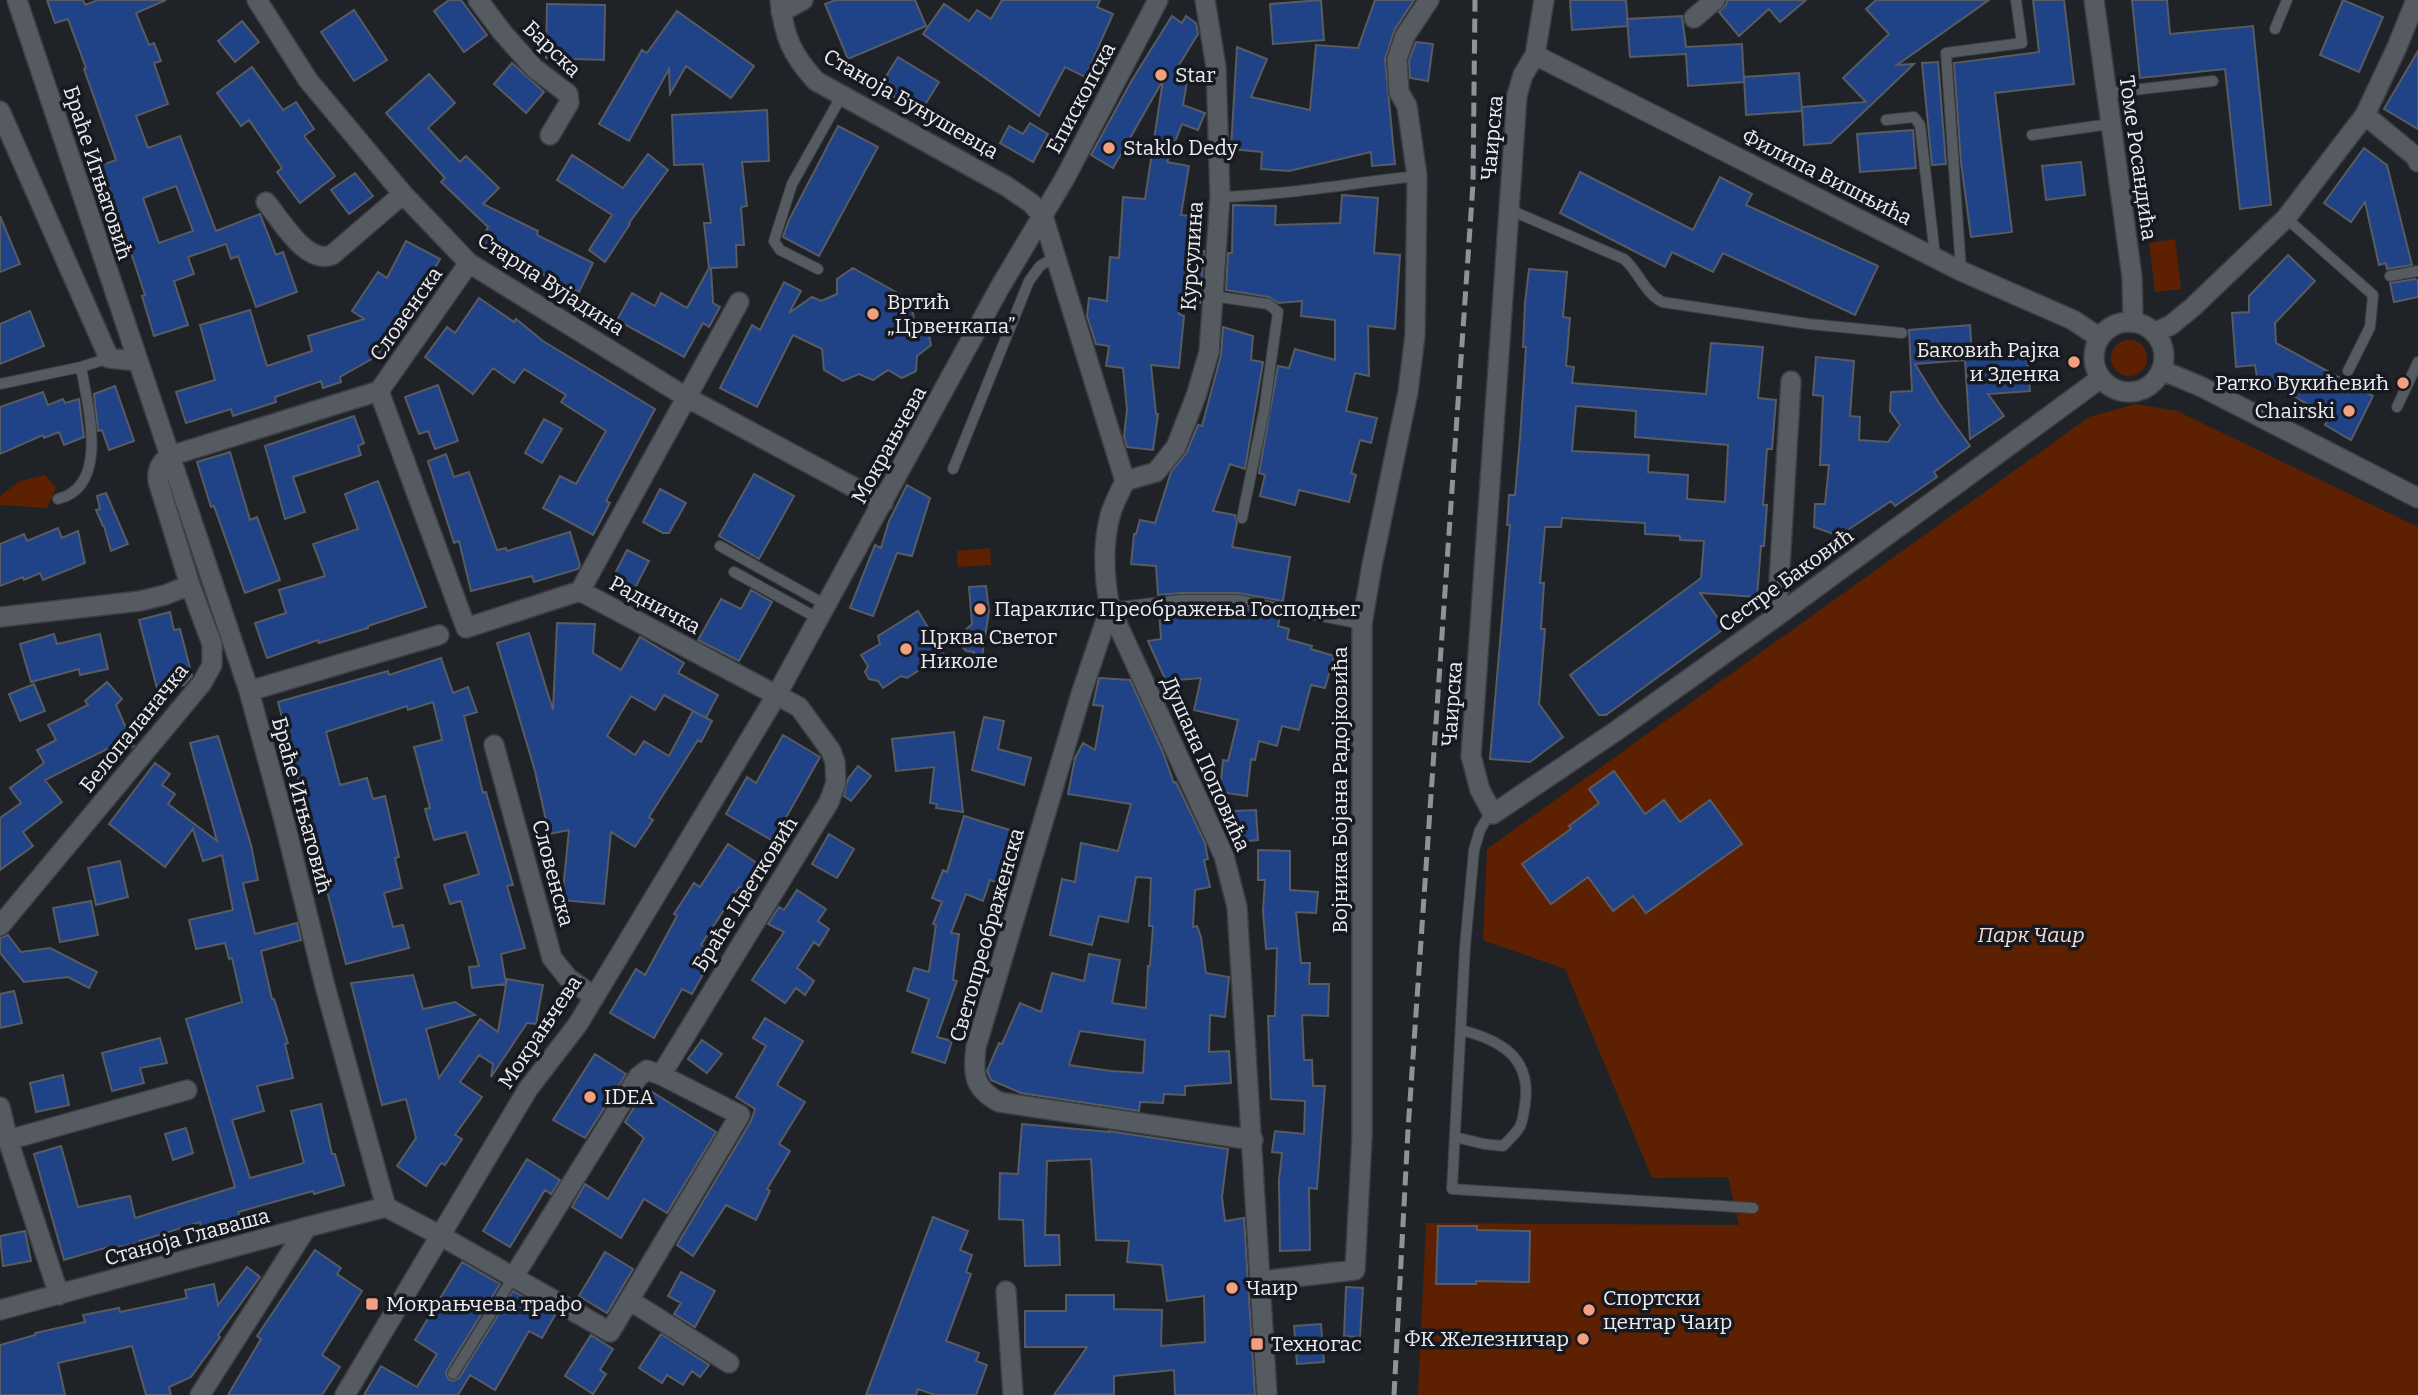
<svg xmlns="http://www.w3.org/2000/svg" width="2418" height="1395" viewBox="0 0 2418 1395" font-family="Bitter,serif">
<rect width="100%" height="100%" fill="#1f2328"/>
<path fill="#5d2102" d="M2175 239 2181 289 2155 292 2149 243Z
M2111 358a18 18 0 1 1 36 0a18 18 0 1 1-36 0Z
M2135 404 2177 411 2418 527V1395H1418L1426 1223 1739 1225 1728 1177 1652 1178 1565 969 1483 940 1487 849 2089 417Z
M45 475 56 488 47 508 0 505V496L20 481Z
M990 548 991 565 958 567 957 551Z"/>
<path fill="#204287" stroke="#575b62" stroke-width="2" fill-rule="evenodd" d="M47 0H83L85 5 98 0H166L136 13 149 45 154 43 161 61 154 63 168 104 136 116 148 148 180 136 216 231 260 214 276 255 283 252 297 292 256 307 238 256 231 259 226 244 188 257 194 274 174 281 188 325 154 336 142 296 145 295 102 165 116 160 84 69 86 68 68 19 55 23ZM176 186 193 231 159 243 143 198Z
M449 0H461L487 35 464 52 434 11Z
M836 0H915L926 26 848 59 825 4Z
M1002 0H1100L1097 7 1113 14 1085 77 1065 67 1039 116 923 34 944 4 969 21 977 10 991 19Z
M1321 0 1324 40 1273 44 1270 4Z
M1375 0H1414L1395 29 1385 59 1395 164 1372 166 1371 152 1289 171 1261 169 1262 152 1231 149 1237 47 1267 59 1251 97 1310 110 1316 45 1358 48Z
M1570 0H1626L1628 26 1572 30Z
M1727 0H1806L1780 22 1769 9 1739 36 1719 12 1726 5Z
M1876 0H1989L1897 65 1914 64 1831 143 1804 145 1802 107 1866 102 1843 78 1889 34 1866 9Z
M2033 0H2064L2074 84 1995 93 2012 232 1971 237 1961 163 1954 63 2039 52Z
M2132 0H2167L2170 34 2253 26 2271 205 2240 209 2225 69 2140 78Z
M2343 0 2383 17 2359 72 2320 55Z
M547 4 605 5 604 60 546 58Z
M354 10 387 60 354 81 321 32Z
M677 11 754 66 731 98 686 66 670 94 669 69 629 141 599 124 642 50 647 53Z
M1172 16 1182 23 1186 16 1196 23 1198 34 1177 68 1189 71 1183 105 1205 113 1198 130 1182 124 1167 162 1189 166 1181 215 1200 217 1197 251H1204L1200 303 1181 301 1179 314 1184 316 1179 368 1151 365 1156 414H1158L1153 450 1127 447 1124 436 1127 410 1123 368 1106 366 1109 346 1096 344 1087 316 1089 298 1107 301 1110 257 1119 258 1123 197 1145 199 1163 80 1113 168 1091 155 1132 80Z
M1682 16 1686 47 1742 44 1744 82 1688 86 1686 54 1630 57 1627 19Z
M242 21 259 42 235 62 218 41Z
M1416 42 1433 44 1428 81 1410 78 1409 61Z
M2418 51V129L2384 109Z
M898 57 939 82 920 113 879 88Z
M1938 62 1946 164 1932 165 1922 63Z
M512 63 544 92 526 113 494 84Z
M252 67 283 110 296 102 314 129 304 136 335 176 300 203 277 172 282 168 249 120 241 126 217 93Z
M1799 73 1802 111 1746 115 1744 77Z
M429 74 455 103 428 128 460 162 466 156 499 188 483 204 538 231 537 235 593 263 579 292 480 244 488 227 441 182 445 178 386 113Z
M767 110 769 161 742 162 747 206 741 207 744 245H736L737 267 711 268 713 303 720 307 709 327 703 323 684 357 617 320 632 293 655 306 661 293 687 308 709 268 704 223H711L703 164 674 165 672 115Z
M1030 123 1048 134 1033 162 1000 143 1009 126 1023 134Z
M838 126 878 147 819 256 783 237 789 220Z
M1913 130 1916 168 1860 172 1857 134Z
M2364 148 2387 165 2412 265 2387 269 2386 263 2379 265 2365 202 2351 222 2324 203Z
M648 154 668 170 629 223 630 224 605 262 589 250 612 215 557 180 572 155 623 188Z
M2081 162 2085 195 2046 200 2042 166Z
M1580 172 1693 230 1720 177 1752 194 1746 205 1878 266 1855 315 1723 253 1713 272 1672 252 1665 267 1560 213Z
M355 173 373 196 349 214 331 190Z
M1342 195 1378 198 1374 253 1400 255 1395 329 1368 326 1369 376 1355 373 1346 411 1377 418 1371 443 1360 440 1351 473 1356 475 1349 502 1299 490 1295 505 1260 496 1265 475 1259 473 1278 366 1289 368 1295 349 1335 360V320L1301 316 1302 301 1278 303 1269 297 1226 290 1228 253H1232L1233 205 1276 206 1275 225 1340 223Z
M0 216 20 264 0 272Z
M406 241 440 259 426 285 424 284 377 356 340 377 341 382 323 388 321 381 275 397 276 402 233 416 231 409 186 423 176 392 215 380 200 325 250 310 267 366 312 351 308 336 364 319 352 311 378 272 387 278Z
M2288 255 2315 281 2275 323 2276 343 2373 396 2351 440 2325 425 2330 416 2257 377 2255 365 2236 367 2232 313 2249 312V296Z
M853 268 912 301 914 322 928 329 931 345 917 356 916 371 902 378 888 370 873 380 859 374 843 381 824 370 822 349 793 335 757 407 720 388 752 325 760 330 784 282 801 291 789 313 812 297 821 301 837 294V279Z
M1529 269 1567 272 1563 317 1570 318 1566 366 1574 367 1572 383 1706 394 1711 343 1763 347 1758 398 1776 400 1772 449H1767L1763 505H1767L1764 546H1761L1757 597 1700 593 1725 628 1606 715H1599L1570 675 1701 578 1704 541 1680 540V536L1645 534V523L1562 518 1561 527H1545L1540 583H1544L1541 629H1545L1539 704 1563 737 1530 762 1490 759 1510 525H1507L1509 495H1515L1520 438 1526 347H1523L1525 303ZM1576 406 1636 411 1635 437 1728 445 1725 502 1687 499 1688 475 1648 472 1649 455 1572 451Z
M2415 279 2418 281V297L2394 302 2390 283Z
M479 298 514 322 516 319 543 341 655 409 606 501 610 503 593 535 543 508 560 476 576 484 606 431 561 402 566 395 524 369 514 383 493 368 473 394 425 357 447 327 455 333Z
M30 311 44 346 0 364V324Z
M1970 325 1972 359 2027 355 2030 391 1988 394 2004 416 1970 439 1965 360 1915 364 1939 403 1970 446 1934 472 1937 477 1895 506 1891 501 1839 536 1814 527 1815 504H1825L1829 465H1820L1823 396 1813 395 1816 357 1854 361 1850 416 1860 417 1859 440 1888 442 1900 425 1890 411 1891 392 1912 391 1909 330Z
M1223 327 1253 336 1251 360 1263 362 1245 469 1230 464 1213 511 1235 515 1237 523 1232 547 1290 557 1283 601 1238 593H1180L1158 595 1156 566 1131 564 1134 534H1136L1140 520 1155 523 1171 472 1187 452 1198 425 1202 426 1221 355Z
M438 385 458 441 435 449 428 431 419 434 405 397Z
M115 386 134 441 109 450 102 430 98 431 94 394Z
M43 392 48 405 63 399 65 403 79 399 84 437 64 445 59 432 44 438 43 435 0 454V407Z
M354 416 364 443 358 446 361 455 293 477 305 512 285 519 265 446Z
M544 419 562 429 542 463 525 453Z
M230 452 250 520 257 517 280 580 245 593 214 506 211 507 197 462Z
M446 454 454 477 469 472 497 550 506 548 507 551 570 532 580 565 578 569 534 582 532 576 471 591 459 541 454 543 428 461Z
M754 474 794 496 759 559 719 536Z
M378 481 426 607 368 626V628L319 643 318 640 267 658 255 623 286 613 279 590 325 576 313 544 358 529 345 494Z
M907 485 930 498 912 556 897 553 873 616 850 608 875 545 881 548 889 521Z
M660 489 686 503 669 533H663L643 522Z
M106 493 128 544 111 551 104 526H103L96 510 100 509 97 496Z
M58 528 62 538 78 531 85 563 43 580 40 573 24 580 23 577 0 586V544L24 534 27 541Z
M627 550 649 561 635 588 613 577Z
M986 586 989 611 982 657H974V652L966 651 959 643 961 634 972 624 969 587Z
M751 590 772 602 739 661 698 640 721 599 741 609Z
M1180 607H1237L1280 616 1278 626 1289 629 1287 639 1312 646 1311 649 1334 656 1325 688 1311 685 1299 730 1282 726 1277 746 1259 741 1255 760 1251 759 1247 796 1220 792 1223 760 1228 761 1238 720 1194 710 1201 678 1166 681 1148 641 1161 639 1159 610Z
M918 611 944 654 907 678 901 676 883 688 878 681 869 679 865 672 868 666 861 655 880 644 878 636Z
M170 612 174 630 180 629 192 676 184 685 158 692 139 620Z
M557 623 595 624 593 653 621 670 640 637 684 663 678 673 718 695 706 718 693 711 712 721 701 742 698 740 649 817 653 820 635 847 611 832 604 904 562 900 569 830 549 834 535 771 497 643 529 633 553 710ZM664 695 693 711 669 756 644 741 635 755 607 736 631 696 655 710Z
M54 634 57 644 100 634 108 669 80 675 79 669 31 682 20 644Z
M441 658 453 693 468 687 477 712 464 716 483 793 486 792 513 885 507 886 525 948 501 954 506 984 472 988 469 967 479 966 461 901 450 904 444 885 479 874 466 832 434 840 425 809 430 808 414 747 442 740 433 702 408 710 407 706 326 732 340 785 367 778 373 799 385 796 399 857 395 858 402 888 384 893 393 927 403 925 409 948 346 964 278 702 388 671 389 675Z
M1099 678 1130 680 1162 750 1174 783 1176 782 1205 843 1208 859 1204 860 1210 887 1195 890 1193 927 1197 926 1201 937 1206 973 1229 977 1225 1017 1210 1015 1209 1052 1229 1051 1231 1083 1185 1086V1095L1164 1094 1163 1103 1140 1102 1139 1111 1021 1093 991 1080 987 1071 999 1043 1002 1044 1020 1003 1041 1012 1052 973 1084 981 1089 954 1120 960 1112 1003 1146 1008 1148 966H1150L1153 926H1149L1151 878 1136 877 1128 922 1099 916 1092 945 1050 935 1062 879 1075 882 1081 843 1118 851 1131 804 1068 794 1075 758 1083 743 1095 750 1103 706 1093 705ZM1080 1031 1145 1040 1143 1073 1111 1071 1069 1065Z
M107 682 122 699 116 705 134 746 111 758 107 749 45 780 62 802 23 832 33 846 0 870V818L21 803 10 788 44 763 37 750 56 740 48 725 88 705 85 701Z
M34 684 45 711 20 721 9 694Z
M984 717 1004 721 998 749 1031 758 1024 785 972 770Z
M954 732 963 812 936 808 937 804 930 803 934 767 896 771 892 739Z
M783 735 820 757 773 841 726 814 747 777 756 783Z
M218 736 251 845 258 880 243 883 255 934 297 923 301 940 261 951 272 999H274L288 1043 285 1044 293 1078 257 1086 264 1111 232 1120 250 1178 304 1163 291 1111 321 1104 332 1154H335L344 1185 314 1194 313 1191 238 1212 240 1217 201 1228 200 1222 139 1241 140 1243 108 1249V1247L64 1260 34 1154 61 1146 78 1207 130 1196 135 1218 235 1187 186 1019 242 1002 232 958 229 959 225 943 196 949 189 920 233 910 222 855 203 861 193 829 165 867 109 824 155 763 170 774 162 785 175 794 168 804 217 841 190 743Z
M858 766 871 776 851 801 844 796 848 779Z
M1614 771 1645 814 1664 800 1680 822 1710 800 1742 844 1646 913 1633 896 1613 911 1588 877 1551 904 1522 864 1571 829 1569 826 1599 803 1589 789Z
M1256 810 1258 840 1237 842 1235 811Z
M964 816 1016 832 1000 883 990 880 983 901 966 894 951 933 959 934 953 980 957 981 937 1037 952 1041 945 1063 912 1052 929 999 907 991 914 968 929 972 936 925 933 924 942 902 932 898 943 870 947 872Z
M829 834 854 849 837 878 812 864Z
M728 844 760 865 756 873 759 875 748 893 739 887 701 945 715 953 692 994 682 989 654 1038 610 1013 636 969 645 975 677 916 674 914 694 883 700 887Z
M1258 850 1290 851V890L1318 892 1316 913 1296 912 1301 963H1310L1309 984H1329L1328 1016 1302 1015 1304 1060H1312L1313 1086H1325L1317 1189 1309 1188 1310 1250 1280 1251 1279 1180 1282 1153 1272 1152 1275 1131 1304 1134 1305 1101 1271 1099 1268 1016H1275L1277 948 1266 949 1263 911 1265 880H1258Z
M120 861 128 897 96 905 88 868Z
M797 890 826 909 818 921 829 929 819 946 814 942 797 968 814 981 805 995 796 988 785 1003 752 980 784 932 768 924 779 907 784 910Z
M91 901 98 935 60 942 53 908Z
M8 935 21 952 50 948 97 972 89 988 68 977 24 982 0 953V938Z
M413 975 423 1009 455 1002 475 1015 426 1029 439 1078 480 1019 498 1032 507 979 543 985 536 1024 527 1023 491 1077 493 1064 479 1055 460 1082 482 1097 455 1135 462 1139 445 1165 441 1163 426 1186 397 1166 416 1138 406 1099 382 1105 351 983Z
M14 991 22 1023 0 1028V994Z
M765 1018 803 1041 777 1085 805 1102 779 1144 790 1151 767 1189 770 1191 756 1220 726 1205 693 1256 677 1245 751 1121 755 1109 736 1097 766 1046 753 1038Z
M160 1038 167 1063 140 1068 144 1083 112 1091 102 1053Z
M702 1040 722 1054 707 1073 688 1059Z
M595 1054 626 1074 585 1138 553 1120Z
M63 1075 69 1105 36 1112 30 1083Z
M646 1088 716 1132 667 1213 644 1199 621 1238 572 1207 585 1184 608 1199 644 1138 625 1122Z
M1022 1124 1110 1132 1108 1131 1228 1149 1222 1197 1225 1221 1244 1218 1255 1395H1175L1174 1370 1114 1376V1394L1054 1395 1087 1347H1025V1311H1066V1295H1114V1309L1162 1310 1161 1346 1205 1342 1204 1296 1167 1301 1162 1265 1127 1262 1129 1241 1096 1240 1091 1159 1047 1161 1045 1235H1059L1060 1265 1025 1266 1023 1220 999 1219 1000 1173 1018 1174Z
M186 1128 193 1153 173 1160 165 1134Z
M527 1159 560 1180 551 1194 545 1190 510 1247 483 1231Z
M933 1217 968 1231 960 1250 972 1255 966 1272 971 1274 946 1341 979 1353 976 1361 987 1365 976 1395H935L918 1389 916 1395H866Z
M1438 1226H1477V1230L1530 1231 1529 1282 1476 1281V1284H1436Z
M25 1231 31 1261 3 1266 0 1236Z
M315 1250 341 1268 337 1274 362 1291 322 1355 340 1367 322 1395H228L261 1339 257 1336Z
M605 1252 633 1269 607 1313 579 1296Z
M462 1262 500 1284 447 1370 446 1374 449 1380 453 1381 459 1378 513 1291 555 1315 542 1338 529 1331 495 1390 470 1375 458 1395H364L381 1366 417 1387 437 1354 415 1340Z
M247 1267 260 1277 218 1335 220 1337 191 1377 169 1387 171 1395H146L132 1346 58 1363 65 1395H0V1345L35 1335V1333L85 1322 83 1315 119 1308 120 1312 187 1298 185 1290 214 1284 218 1305Z
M681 1272 715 1291 695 1327 674 1314 681 1303 668 1296Z
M1346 1287 1363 1288 1360 1337 1344 1336Z
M1321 1324 1324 1362 1297 1364 1294 1326Z
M661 1334 709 1365 700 1377 692 1371 683 1385 667 1375 662 1383 639 1368Z
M591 1335 613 1349 600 1370 606 1374 593 1394 565 1376Z"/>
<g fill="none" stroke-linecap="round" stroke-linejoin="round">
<defs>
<path id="service" d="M2275 29 2287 0
M2106 93 2213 81
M1886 120 1914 117 1920 125 1935 256
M2032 135 2110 124
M1220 197C1286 195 1351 183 1417 176
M1510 210 1624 259C1639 272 1644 292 1662 302L1809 324 1902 333
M2286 218 2373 295 2370 327 2348 371
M818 269 780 250 774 241 792 184 842 95
M1961 270 1946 53 2022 43 2016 0
M2390 276 2418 271
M1212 296 1268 304 1278 312 1264 411 1242 518
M0 384 81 367 109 358
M2397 407 2418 362
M953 469 1029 281 1040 266 1056 256
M58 499C111 486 87 404 81 367
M720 546 826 605
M734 572 819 619
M1110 608 1180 600H1238L1362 624
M1493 814 1486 820 1480 830 1474 850 1465 947 1452 1189 1753 1208
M1455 1137 1484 1144 1503 1146C1521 1128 1522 1128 1525 1104 1532 1057 1500 1040 1461 1030
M453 1374 514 1276"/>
<path id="minor" d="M17 0 249 691 285 824 325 986 386 1207
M257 0 308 80 403 194 469 263 686 397 883 503
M478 0 502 32 534 68 568 94 569 103 550 135
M780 0C784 36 791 54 816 81L1006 186 1031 203 1043 216
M1544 0 1535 55 1523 75 1517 95 1471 756 1480 790 1493 814 1616 731 1777 616 2101 378
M2094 0 2132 277 2133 322
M781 12 803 0
M1694 18 1715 0
M1535 55 1961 271 2073 320 2100 338
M0 111 109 358 137 361
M2365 115 2416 157 2418 162
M266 202C281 220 306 265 332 255L403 194
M2094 357a35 35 0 1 1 70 0a35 35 0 1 1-70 0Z
M2154 333 2171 325 2193 307 2286 218 2365 115 2397 47 2416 0
M2161 370 2202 387 2418 498
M1125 481 1156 472 1176 447 1196 396 1209 352 1220 197 1216 67 1205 0
M580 591 739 302
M1110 608 1082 691 976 1047C973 1074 973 1088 999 1102L1253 1140
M1777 616 1791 381
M0 617 140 601 165 595 190 585
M249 691 439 635
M494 745 552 958 568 978 593 996
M0 926 202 683 212 665V644L190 585 158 481C157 469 160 463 170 456L379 391
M0 1107 8 1140 59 1295
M8 1140 187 1090
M441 1236 610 1332 740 1115 661 1075 829 802 836 783 835 762 831 751 799 707 580 591 466 628 379 391 469 263
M514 1276 638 1077 647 1070 661 1075
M1261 1281 1355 1270 1362 1137V624L1372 565 1408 392 1415 335 1417 176 1407 106 1399 92 1397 59 1405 36 1429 0
M1006 1291 1013 1395
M629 1300 729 1363
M0 1310 307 1227
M200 1395 307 1227"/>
<path id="tertiary" d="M1043 216 1125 481C1120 492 1113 504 1110 516 1102 547 1104 578 1110 608L1224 856 1237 907 1267 1395
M307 1227 386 1207 441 1236
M345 1395 528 1089 578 1024 776 696 1000 287 1065 178 1158 0"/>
</defs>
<use href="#service" stroke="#3b3e42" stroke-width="12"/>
<use href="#minor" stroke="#3b3e42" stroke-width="22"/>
<use href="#tertiary" stroke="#3b3e42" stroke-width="22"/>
<use href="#service" stroke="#565a61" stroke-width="10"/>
<use href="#minor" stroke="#565a61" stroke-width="19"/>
<use href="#tertiary" stroke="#565a61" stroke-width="19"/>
<path stroke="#8f9297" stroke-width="5" stroke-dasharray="14 7" stroke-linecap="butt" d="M1394 1395 1408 1130 1473 184 1475 0"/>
</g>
<g fill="#f2a07f" stroke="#16191f" stroke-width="2.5">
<circle cx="1161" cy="75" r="7"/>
<circle cx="1109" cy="148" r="7"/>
<circle cx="873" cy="314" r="7"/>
<circle cx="2074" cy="362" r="7"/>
<circle cx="2403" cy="383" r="7"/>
<circle cx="2349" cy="411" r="7"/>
<circle cx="980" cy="609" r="7"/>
<circle cx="906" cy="649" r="7"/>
<circle cx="590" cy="1097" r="7"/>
<circle cx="1232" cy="1288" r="7"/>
<rect x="365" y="1297" width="14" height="14" rx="3.5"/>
<circle cx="1589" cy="1310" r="7"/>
<circle cx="1583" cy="1339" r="7"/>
<rect x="1250" y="1337" width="14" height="14" rx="3.5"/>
</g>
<g text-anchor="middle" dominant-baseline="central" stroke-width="7" stroke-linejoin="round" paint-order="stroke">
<g font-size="21" fill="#ebedf1" stroke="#16191f">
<text transform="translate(552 49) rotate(44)">Барска</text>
<text transform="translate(1081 98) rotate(-62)">Епископска</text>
<text transform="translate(911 104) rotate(30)">Станоја Бунушевца</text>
<text transform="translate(1492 138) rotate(-85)">Чаирска</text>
<text transform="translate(2138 158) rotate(82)">Томе Росандића</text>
<text transform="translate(98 173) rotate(72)">Браће Игњатовић</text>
<text transform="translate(1827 177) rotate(27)">Филипа Вишњића</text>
<text transform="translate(1192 256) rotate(-86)">Курсулина</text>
<text transform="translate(551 284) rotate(33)">Старца Вујадина</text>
<text transform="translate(406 314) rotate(-55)">Словенска</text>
<text transform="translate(889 445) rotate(-61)">Мокрањчева</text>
<text transform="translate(1786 580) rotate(-36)">Сестре Баковић</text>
<text transform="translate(655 605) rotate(28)">Радничка</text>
<text transform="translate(1452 704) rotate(-86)">Чаирска</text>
<text transform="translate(134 728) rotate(-51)">Белопаланачка</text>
<text transform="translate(1206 764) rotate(66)">Душана Поповића</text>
<text transform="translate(1340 790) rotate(-90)">Војника Бојана Радојковића</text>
<text transform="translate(302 805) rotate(75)">Браће Игњатовић</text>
<text transform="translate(553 873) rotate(75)">Словенска</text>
<text transform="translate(745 894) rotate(-58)">Браће Цветковић</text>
<text transform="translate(987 935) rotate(-74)">Светопреображенска</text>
<text transform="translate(540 1032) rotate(-56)">Мокрањчева</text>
<text transform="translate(187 1237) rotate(-15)">Станоја Главаша</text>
</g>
<g font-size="21" fill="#ebedf1" stroke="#16191f" text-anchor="start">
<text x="1175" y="75">Star</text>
<text x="1123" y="148">Staklo Dedy</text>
<text x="887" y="302">Вртић<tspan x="887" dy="24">„Црвенкапа”</tspan></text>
<text x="2060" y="350" text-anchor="end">Баковић Рајка<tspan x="2060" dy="24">и Зденка</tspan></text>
<text x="2389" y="383" text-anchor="end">Ратко Вукићевић</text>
<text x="2335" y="411" text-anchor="end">Chairski</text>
<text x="994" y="609">Параклис Преображења Господњег</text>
<text x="920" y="637">Црква Светог<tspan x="920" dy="24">Николе</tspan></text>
<text x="604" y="1097">IDEA</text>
<text x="1246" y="1288">Чаир</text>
<text x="1603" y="1298">Спортски<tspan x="1603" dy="24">центар Чаир</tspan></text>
<text x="386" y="1304">Мокрањчева трафо</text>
<text x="1569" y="1339" text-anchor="end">ФК Железничар</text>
<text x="1271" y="1344">Техногас</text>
</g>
<g font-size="21" font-style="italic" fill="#f5ddd3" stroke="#16191f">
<text x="2031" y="935">Парк Чаир</text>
</g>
</g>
</svg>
